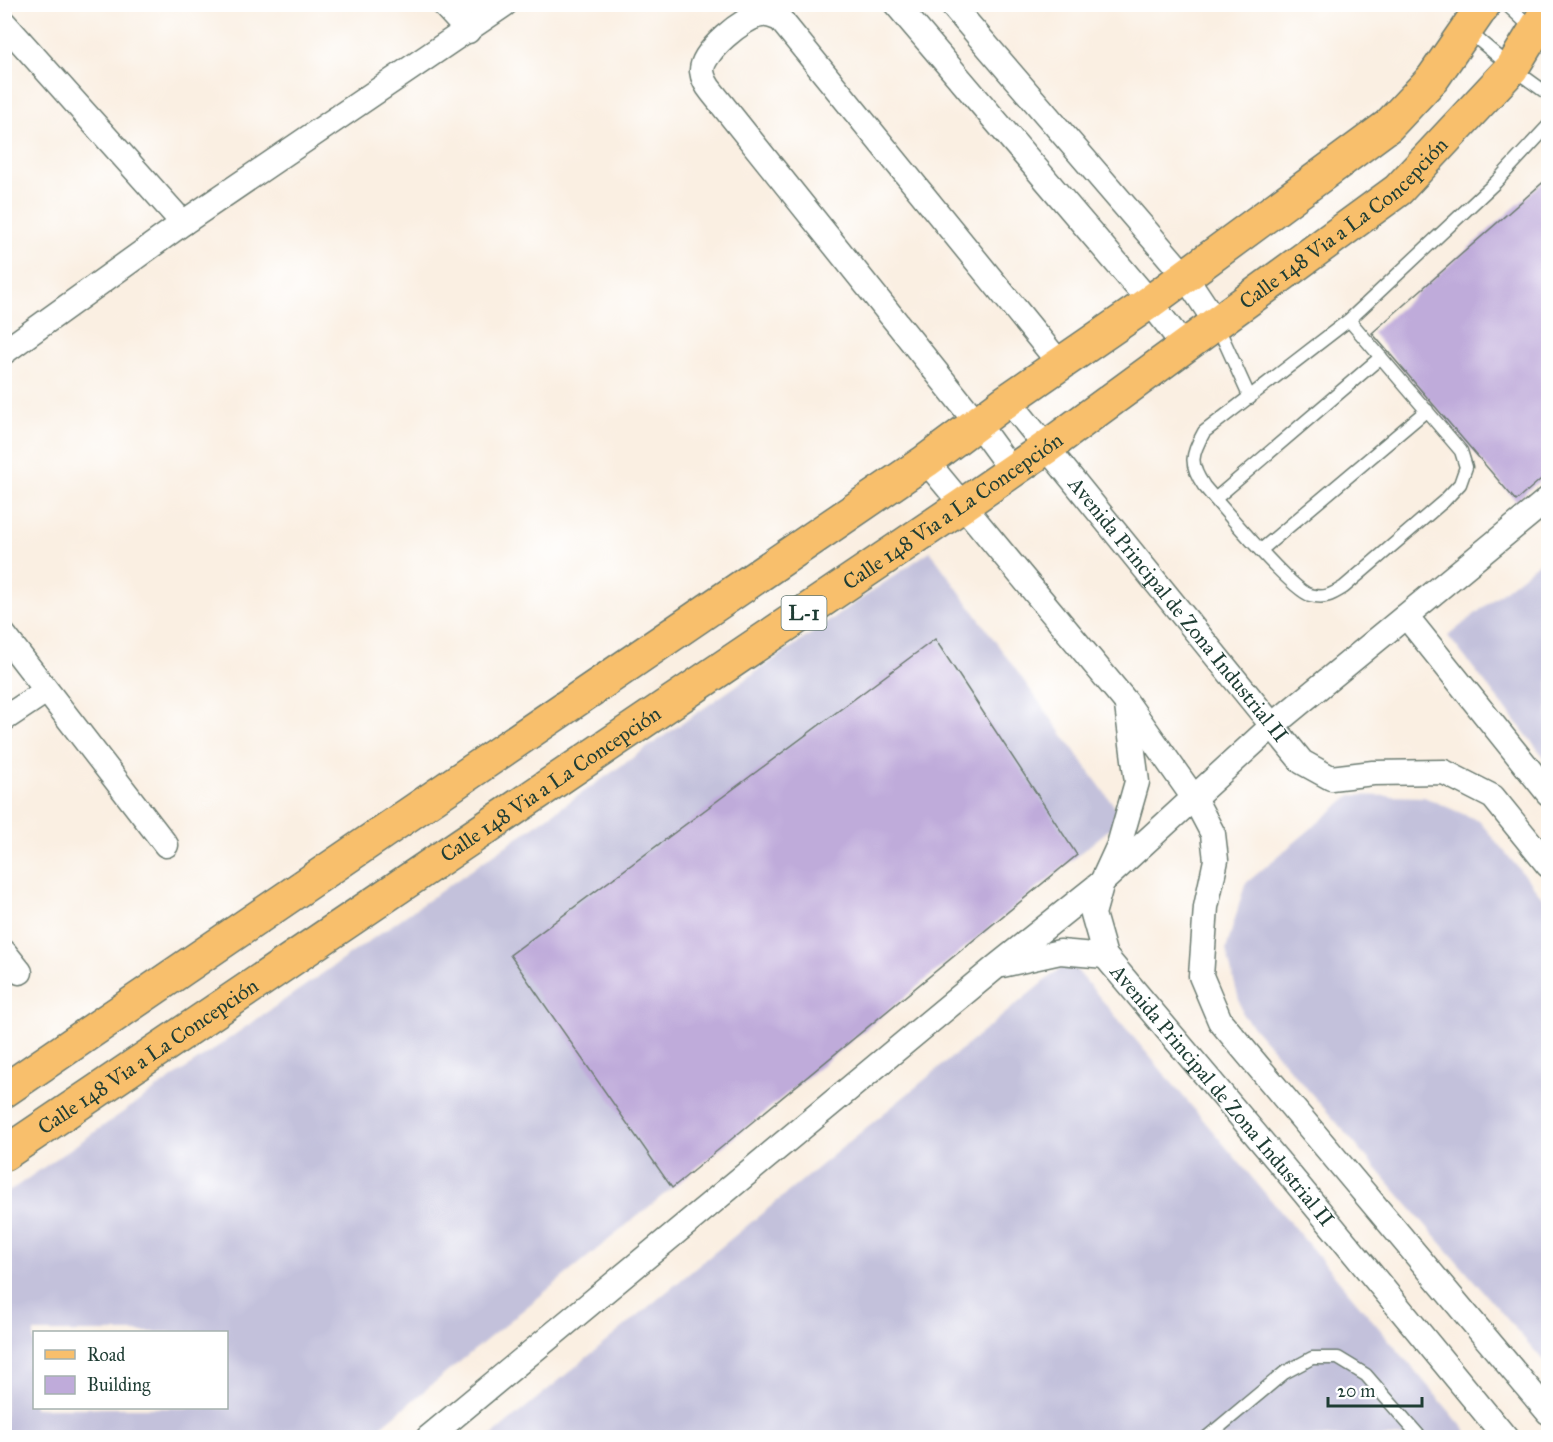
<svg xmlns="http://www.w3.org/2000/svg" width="1553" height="1442" viewBox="0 0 1553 1442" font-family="'IM FELL Great Primer',serif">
<rect width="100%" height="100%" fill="#fff"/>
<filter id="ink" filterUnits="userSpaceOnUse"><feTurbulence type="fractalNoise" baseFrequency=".0167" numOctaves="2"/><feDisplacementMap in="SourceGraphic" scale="12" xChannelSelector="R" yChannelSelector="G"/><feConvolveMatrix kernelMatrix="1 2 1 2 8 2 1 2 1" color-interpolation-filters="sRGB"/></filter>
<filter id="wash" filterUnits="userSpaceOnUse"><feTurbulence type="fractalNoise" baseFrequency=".008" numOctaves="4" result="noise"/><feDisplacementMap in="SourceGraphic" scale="24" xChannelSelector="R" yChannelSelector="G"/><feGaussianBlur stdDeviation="1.35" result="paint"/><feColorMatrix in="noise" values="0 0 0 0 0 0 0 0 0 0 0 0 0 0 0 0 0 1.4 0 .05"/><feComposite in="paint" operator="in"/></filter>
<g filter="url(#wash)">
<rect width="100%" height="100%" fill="#faefe2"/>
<path fill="#c3c1db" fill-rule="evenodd" d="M930 551 1123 818 368 1437H5L4 1195ZM34 1332H226V1408H34Z
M1548 555V762L1448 636Z
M1351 795 1424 797 1479 821 1548 904V1366L1243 1015 1226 950 1245 884Z
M1069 961 1471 1437 489 1438Z"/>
<g id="blocks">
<path fill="#bfabda" d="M1548 178V473L1516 501 1372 333Z
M935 639 1077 855 672 1188 510 955Z"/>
</g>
</g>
<g filter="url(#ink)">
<use href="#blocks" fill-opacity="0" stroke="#6c7b71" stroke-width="1.5"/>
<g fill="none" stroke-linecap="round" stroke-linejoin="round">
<defs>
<path id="service" d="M1506 4 1533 29
M1468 31 1512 68 1548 94
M1349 320 1461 451 1466 467 1460 484 1444 501 1344 587C1331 595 1325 599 1310 595 1293 591 1220 505 1204 486 1189 464 1191 455 1204 432L1349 320 1496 182 1548 126
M1217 325 1250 398
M1215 499 1381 357
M1261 550 1427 410
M1206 1438 1284 1373 1312 1358H1338L1366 1375 1421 1438"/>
<g id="minor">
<path d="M443 4 468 31"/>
<path d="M896 4 1150 302 1185 347"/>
<path d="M951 4 1185 276 1217 324"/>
<path d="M4 23 183 223"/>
<path d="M4 352 183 223 505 4"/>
<path id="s1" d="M1008 400 1302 762 1331 778 1373 773 1444 772 1493 797 1548 865"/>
<path d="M926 461 1127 703 1194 798 1213 834 1216 860 1206 907 1201 976 1220 1021 1548 1412"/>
<path d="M1012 471 977 423 712 92C707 86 703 80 702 71 701 53 744 16 762 15 768 14 774 17 780 19L1061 365"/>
<path d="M1406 616 1548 793"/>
<path d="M4 635 166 845"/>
<path id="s2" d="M1127 706 1137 782 1119 845 1102 882 1093 914 1105 956 1284 1168 1506 1438"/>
<path d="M4 719 46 691"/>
<path d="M4 952 20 972"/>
<path d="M1002 965 1060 952 1105 956"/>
<path d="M428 1438 997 966 1102 882 1272 726 1548 499"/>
</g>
<g id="primary">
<path d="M4 1091 926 461 1008 400 1150 302 1388 126 1433 78 1484 4"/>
<path id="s3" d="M4 1154 963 505 1047 447 1398 190 1512 68 1548 9"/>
</g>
</defs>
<use href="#service" stroke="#6c7b71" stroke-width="15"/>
<use href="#minor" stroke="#6c7b71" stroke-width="27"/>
<use href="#primary" stroke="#6c7b71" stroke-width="36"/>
<use href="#service" stroke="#fff" stroke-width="12"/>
<use href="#minor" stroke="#fff" stroke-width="24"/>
<use href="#primary" stroke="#f8bf6c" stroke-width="33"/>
</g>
</g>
<g text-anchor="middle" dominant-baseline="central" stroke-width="5" stroke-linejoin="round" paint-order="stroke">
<rect fill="#fff" stroke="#627771" stroke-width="1.5" x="781.5" y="596" width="45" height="34" rx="4.5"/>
<g font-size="20" font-weight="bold" fill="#1f3d34">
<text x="804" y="613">L-1</text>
</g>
<g font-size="21" fill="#1f3d34" stroke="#fff">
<text stroke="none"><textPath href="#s3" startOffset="1632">Calle 148 Via a La Concepción</textPath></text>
<text stroke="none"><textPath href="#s3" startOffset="1146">Calle 148 Via a La Concepción</textPath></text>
<text stroke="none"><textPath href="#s1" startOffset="270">Avenida Principal de Zona Industrial II</textPath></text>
<text stroke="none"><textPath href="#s3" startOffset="660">Calle 148 Via a La Concepción</textPath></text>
<text stroke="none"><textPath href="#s3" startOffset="174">Calle 148 Via a La Concepción</textPath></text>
<text stroke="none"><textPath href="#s2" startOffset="442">Avenida Principal de Zona Industrial II</textPath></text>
</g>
</g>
<rect width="1553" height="1442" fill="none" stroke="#fff" stroke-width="24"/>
<rect x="33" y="1331" width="195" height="78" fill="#ffffff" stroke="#a5b1ae" stroke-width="1.5"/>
<rect x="45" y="1350" width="30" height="9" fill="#f8bf6c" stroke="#a5b1ae" stroke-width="1.5"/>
<text x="87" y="1361" font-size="18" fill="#1f3d34">Road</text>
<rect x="45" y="1376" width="30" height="18" fill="#bfabda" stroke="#a5b1ae" stroke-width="1.5"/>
<text x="87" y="1391" font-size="18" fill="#1f3d34">Building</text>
<path d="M1328 1397v9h94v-9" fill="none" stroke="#1f3d34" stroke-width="3"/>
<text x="1337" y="1397" font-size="18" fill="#1f3d34" stroke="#ffffff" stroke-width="4.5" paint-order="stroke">20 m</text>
</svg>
